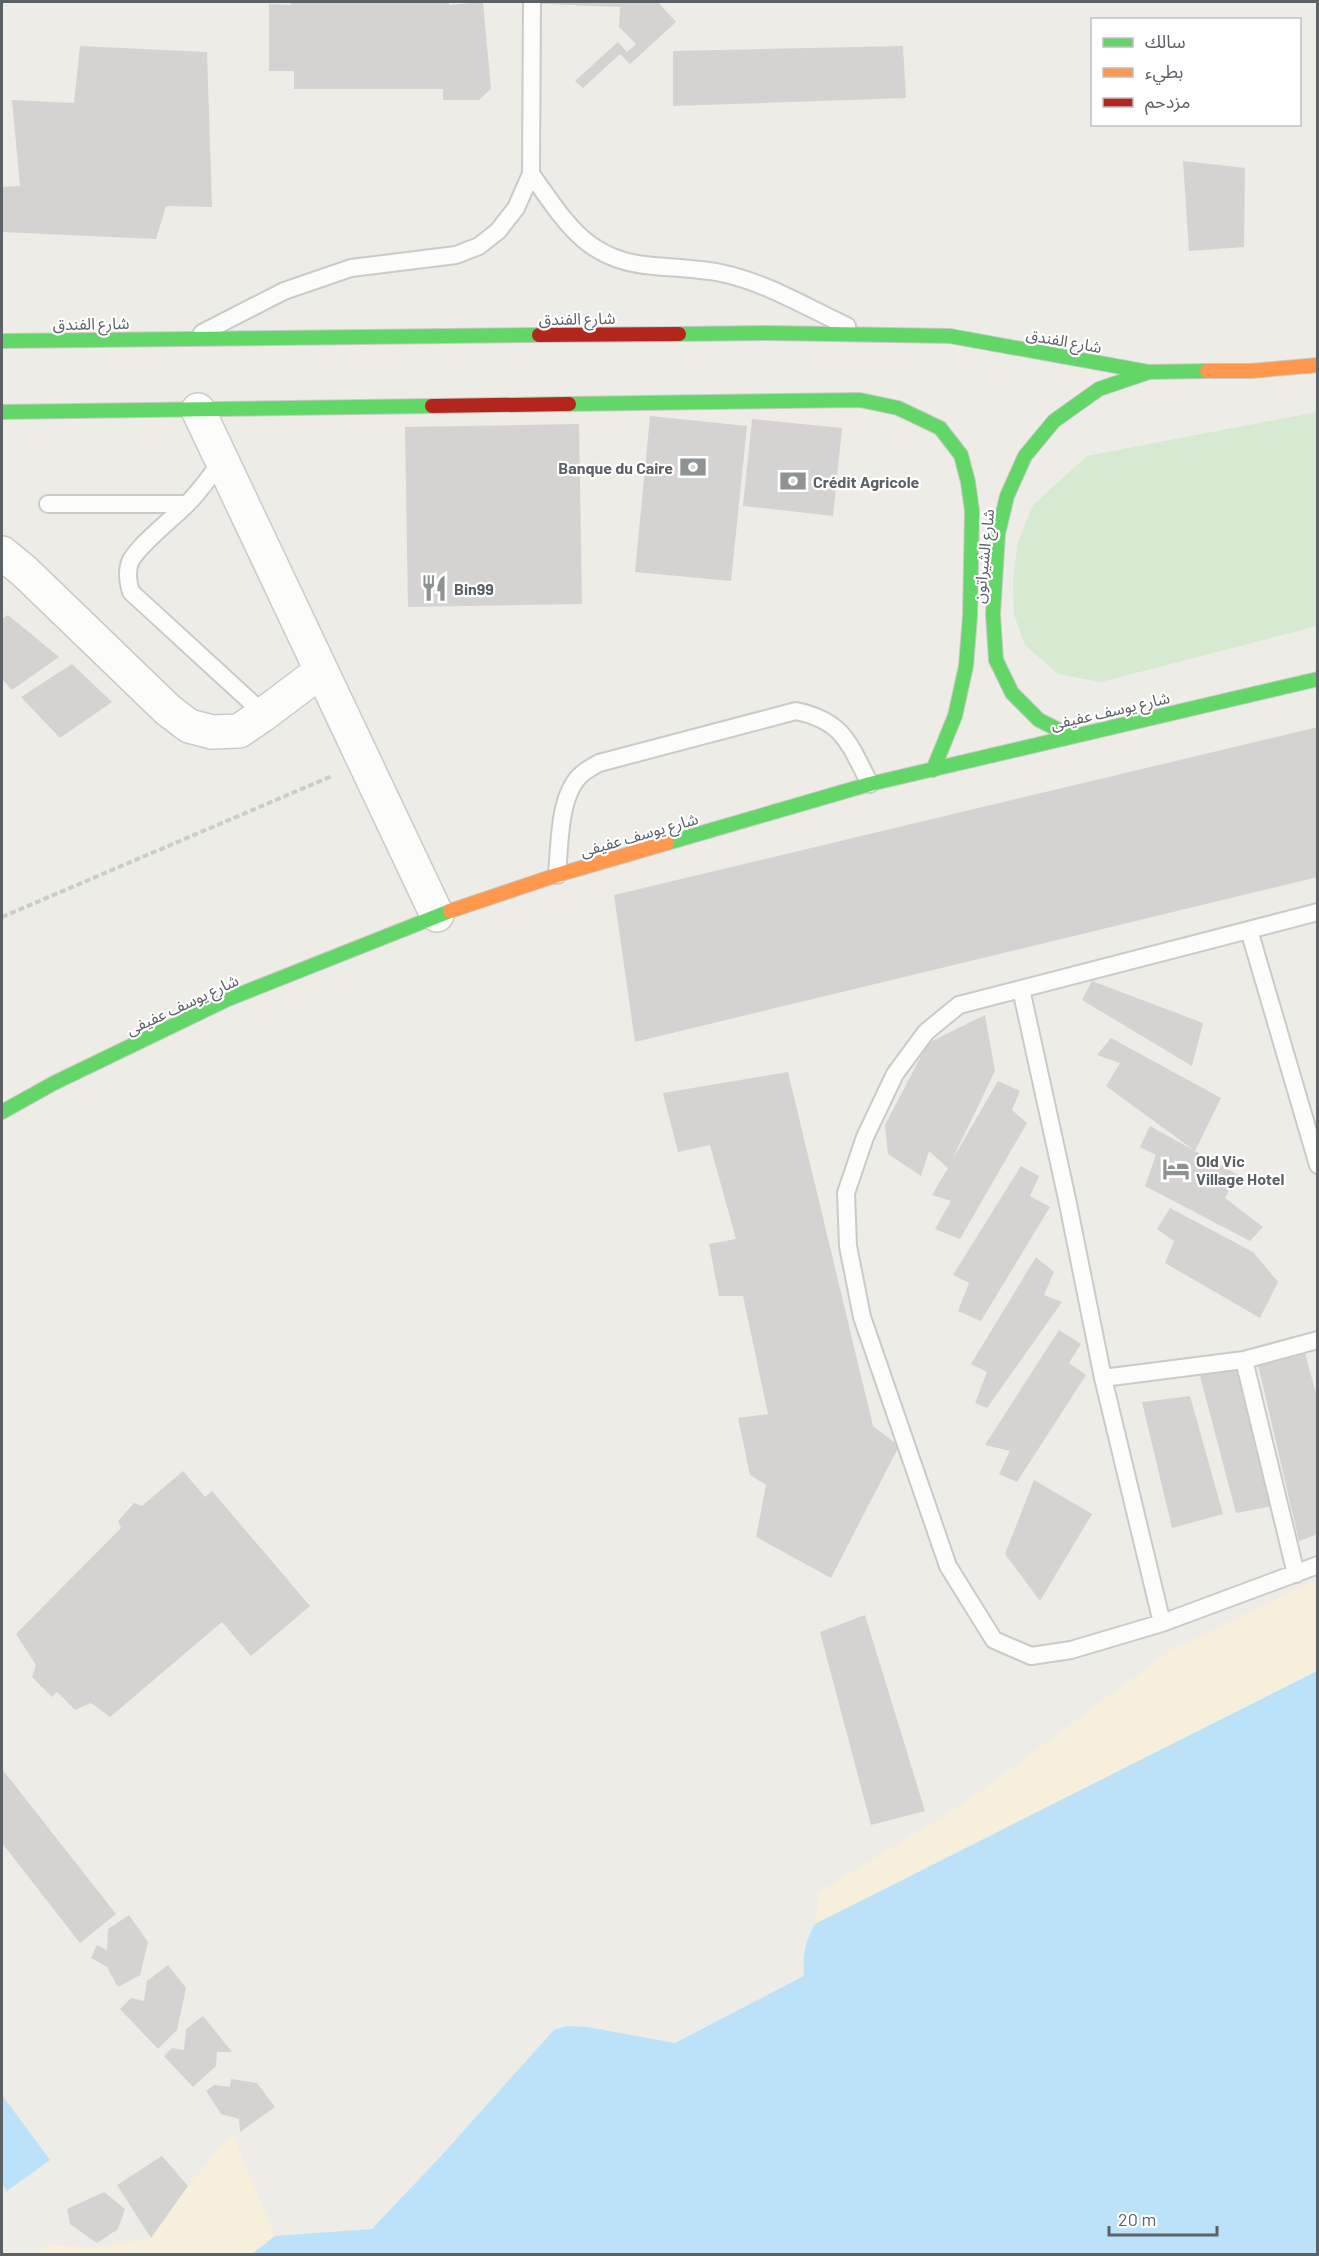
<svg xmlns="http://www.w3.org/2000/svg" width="1319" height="2256" viewBox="0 0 1319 2256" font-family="Barlow,'Noto Sans Arabic',sans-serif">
<rect width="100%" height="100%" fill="#edece7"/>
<path fill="#d5ead1" d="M1317 412V626L1101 682 1058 674 1025 645 1014 615 1013 581 1018 542 1033 505 1087 456Z"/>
<path fill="#f6efdb" d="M1317 1579V1671L815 1924 819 1892 963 1804 1171 1650Z
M232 2133 275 2236 252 2254H36L47 2245 99 2248 151 2238 188 2186Z"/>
<path fill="#bbe2f8" d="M1317 1671V2254H252L275 2236 372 2229 441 2156 554 2030 567 2026 587 2027 675 2043 804 1976C803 1954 804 1944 815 1924Z
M2 2095 50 2160 7 2191 2 2184Z"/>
<path fill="#d5d3d1" d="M291 2H449V5L483 2 491 89 479 100H443V89H294V71H269V4L291 5Z
M520 2H658L676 22 630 64 620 54 583 88 575 81 618 42 627 52 636 44 619 27 620 7 520 3Z
M80 46 207 52 212 207 166 206 156 239 2 232V187L20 186 12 100 74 103Z
M903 46 906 98 673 106V51Z
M1183 161 1245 168 1244 247 1189 251Z
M650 416 747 426 731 581 635 572Z
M752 419 842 428 833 516 743 506Z
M579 424 582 604 408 607 405 427Z
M8 615 59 657 12 690 2 679V619Z
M72 664 112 702 60 738 21 697Z
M1318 727V877L635 1042 614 895Z
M1092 981 1203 1023 1192 1066 1082 1000Z
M985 1015 995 1071 951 1162 998 1081 1020 1091 1012 1110 1027 1123 960 1239 935 1229 951 1201 932 1195 948 1168 929 1151 921 1176 888 1154 885 1125 928 1043Z
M1111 1038 1221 1098 1195 1151 1106 1086 1120 1063 1097 1055Z
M788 1072 873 1426 899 1446 831 1578 756 1537 766 1485 750 1475 738 1418 768 1414 743 1296H719L709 1244 736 1239 710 1145 678 1152 663 1093Z
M1150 1126 1238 1175 1225 1198 1263 1227 1250 1241 1145 1186 1156 1155 1140 1147Z
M1021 1166 1039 1176 1030 1196 1050 1207 981 1321 958 1311 969 1283 953 1275Z
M1170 1208 1253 1252 1278 1282 1260 1318 1165 1263 1174 1241 1157 1229Z
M1036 1257 1054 1272 1044 1295 1062 1302 987 1408 975 1403 987 1372 971 1364Z
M1059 1330 1081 1344 1069 1363 1086 1375 1017 1482 999 1474 1010 1451 985 1445Z
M1305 1353 1318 1401V1534L1299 1541 1258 1365Z
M1238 1368 1274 1506 1236 1513 1200 1376Z
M1190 1396 1223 1514 1172 1528 1142 1402Z
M183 1471 205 1497 212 1491 310 1606 251 1656 222 1622 110 1717 91 1703 75 1710 57 1692 52 1697 32 1677 36 1665 16 1634 121 1528 118 1521 134 1503 142 1506Z
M1034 1480 1092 1514 1040 1601 1005 1554Z
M865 1615 925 1811 871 1825 820 1632Z
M2 1769 116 1914 80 1943 2 1843Z
M129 1915 148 1942 140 1975 118 1987 107 1967 91 1958 97 1945 107 1950 108 1929Z
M168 1965 186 1988 177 2030 158 2049 120 2009 131 1998 144 2001 147 1981Z
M203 2016 232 2052H217L216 2066 193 2087 164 2056 172 2048 184 2050 186 2029Z
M231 2079 257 2083 275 2107 240 2132 239 2119 221 2114 206 2091 214 2085 230 2087Z
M162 2156 188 2186 151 2238 117 2185Z
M104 2192 125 2209 118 2229 97 2243 70 2224 67 2209Z"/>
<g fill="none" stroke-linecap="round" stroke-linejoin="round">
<defs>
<path id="lane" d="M531 174C563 218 584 258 644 265 669 268 695 268 721 273 765 282 806 307 847 326
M202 333 284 291 351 268 456 255 479 246 498 231 516 208 531 174 532 2
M222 461C211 475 200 491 187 504 171 520 142 542 131 560 126 570 128 582 131 592L264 714
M48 504H187
M557 875C560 845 558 793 583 773 588 769 594 766 599 763L796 711C844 721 849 744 870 784
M1249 930 1318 1165
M1021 989 1067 1199 1103 1378 1162 1623 1318 1565
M1244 1360 1296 1574
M1103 1378 1244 1360 1318 1340
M1162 1623 1071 1650 1031 1656 994 1640 948 1566 862 1317 848 1246 846 1193 865 1137 895 1074 926 1032 959 1005 1318 912"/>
<path id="street" d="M198 410 437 915
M2 553 24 571 168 710 189 726 212 732 239 731 264 714 321 671"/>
<path id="fast" d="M679 334 769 333 950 336 1149 372
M2 341 539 335
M569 404 860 400 898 408 940 428 961 455 968 482 972 511 970 616 966 666 955 716 933 770
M2 412 432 406
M1071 736 1039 720 1012 693 996 660 993 614 998 534 1007 496 1025 456 1054 421 1099 389 1149 372 1207 371
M667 843 870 784 1318 679
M2 1112 54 1083 228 999 450 911"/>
<path id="slow" d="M1207 371H1251L1318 365
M450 911 557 875 667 843"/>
<path id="jam" d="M539 335 679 334
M432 406 569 404"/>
</defs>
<use href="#lane" stroke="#cacac9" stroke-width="20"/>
<use href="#street" stroke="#cacac9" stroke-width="36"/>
<use href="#fast" stroke="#c9c9c8" stroke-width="16"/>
<use href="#slow" stroke="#c9c9c8" stroke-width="16"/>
<use href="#jam" stroke="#c9c9c8" stroke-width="16"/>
<path stroke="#c9ceca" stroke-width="4" stroke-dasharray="6 3" stroke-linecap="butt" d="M2 917 332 776"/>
<use href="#lane" stroke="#fcfcfb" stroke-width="16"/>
<use href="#street" stroke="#fcfcfb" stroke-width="33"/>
<use href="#fast" stroke="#63d668" stroke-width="14"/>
<use href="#slow" stroke="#ff974d" stroke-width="14"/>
<use href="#jam" stroke="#b3261e" stroke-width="14"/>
</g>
<defs>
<symbol id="bank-bare" viewBox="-9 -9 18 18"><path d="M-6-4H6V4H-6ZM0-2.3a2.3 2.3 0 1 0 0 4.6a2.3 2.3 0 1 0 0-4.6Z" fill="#8f9293" stroke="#fff" stroke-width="2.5" paint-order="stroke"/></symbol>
<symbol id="restaurant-bare" viewBox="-9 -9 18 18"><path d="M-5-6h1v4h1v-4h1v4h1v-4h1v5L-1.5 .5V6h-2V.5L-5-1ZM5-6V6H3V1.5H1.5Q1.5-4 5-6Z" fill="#8f9293" stroke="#fff" stroke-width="2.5" paint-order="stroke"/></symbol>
<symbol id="hotel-bare" viewBox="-9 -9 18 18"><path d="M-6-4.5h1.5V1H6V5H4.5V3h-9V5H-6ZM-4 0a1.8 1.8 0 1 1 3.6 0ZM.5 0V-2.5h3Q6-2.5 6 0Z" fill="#8f9293" stroke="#fff" stroke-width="2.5" paint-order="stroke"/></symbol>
</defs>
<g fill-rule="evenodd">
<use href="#bank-bare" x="674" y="448" width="38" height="38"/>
<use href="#bank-bare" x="774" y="462" width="38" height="38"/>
<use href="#restaurant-bare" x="415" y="569" width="38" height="38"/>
<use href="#hotel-bare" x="1157" y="1150" width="38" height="38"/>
</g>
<g text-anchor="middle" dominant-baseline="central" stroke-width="4.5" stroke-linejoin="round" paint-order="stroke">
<g font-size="16" fill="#5c6166" stroke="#fff">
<text transform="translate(577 318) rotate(-1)">شارع الفندق</text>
<text transform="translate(91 323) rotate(-1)">شارع الفندق</text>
<text transform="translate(1064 340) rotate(10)">شارع الفندق</text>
<text transform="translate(983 556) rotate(-84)">شارع الشيراتون</text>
<text transform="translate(1110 710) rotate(-13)">شارع يوسف عفيفى</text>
<text transform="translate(639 834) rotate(-16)">شارع يوسف عفيفى</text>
<text transform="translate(182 1004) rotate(-25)">شارع يوسف عفيفى</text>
</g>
<g font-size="16" font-weight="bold" fill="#5c6166" stroke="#fff" text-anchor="start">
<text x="673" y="467" text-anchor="end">Banque du Caire</text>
<text x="813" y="481">Crédit Agricole</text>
<text x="454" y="588">Bin99</text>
<text x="1196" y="1160">Old Vic<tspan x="1196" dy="18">Village Hotel</tspan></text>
</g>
</g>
<rect width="1319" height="2256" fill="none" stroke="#5c6166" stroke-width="6"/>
<rect x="1091" y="18" width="210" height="108" fill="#ffffff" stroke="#bec0c2" stroke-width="1.5"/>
<rect x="1103" y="38" width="30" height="9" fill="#63d668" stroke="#bec0c2" stroke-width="1.5"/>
<text x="1145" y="48" font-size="18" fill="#5c6166">سالك</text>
<rect x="1103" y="68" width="30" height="9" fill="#ff974d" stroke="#bec0c2" stroke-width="1.5"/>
<text x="1145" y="78" font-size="18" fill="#5c6166">بطيء</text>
<rect x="1103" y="98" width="30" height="9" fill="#b3261e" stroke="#bec0c2" stroke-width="1.5"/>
<text x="1145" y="108" font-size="18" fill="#5c6166">مزدحم</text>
<path d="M1109 2226v9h108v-9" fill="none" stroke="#5c6166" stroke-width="3"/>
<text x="1118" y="2226" font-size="18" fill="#5c6166" stroke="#ffffff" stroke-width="4.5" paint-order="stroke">20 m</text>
</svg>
